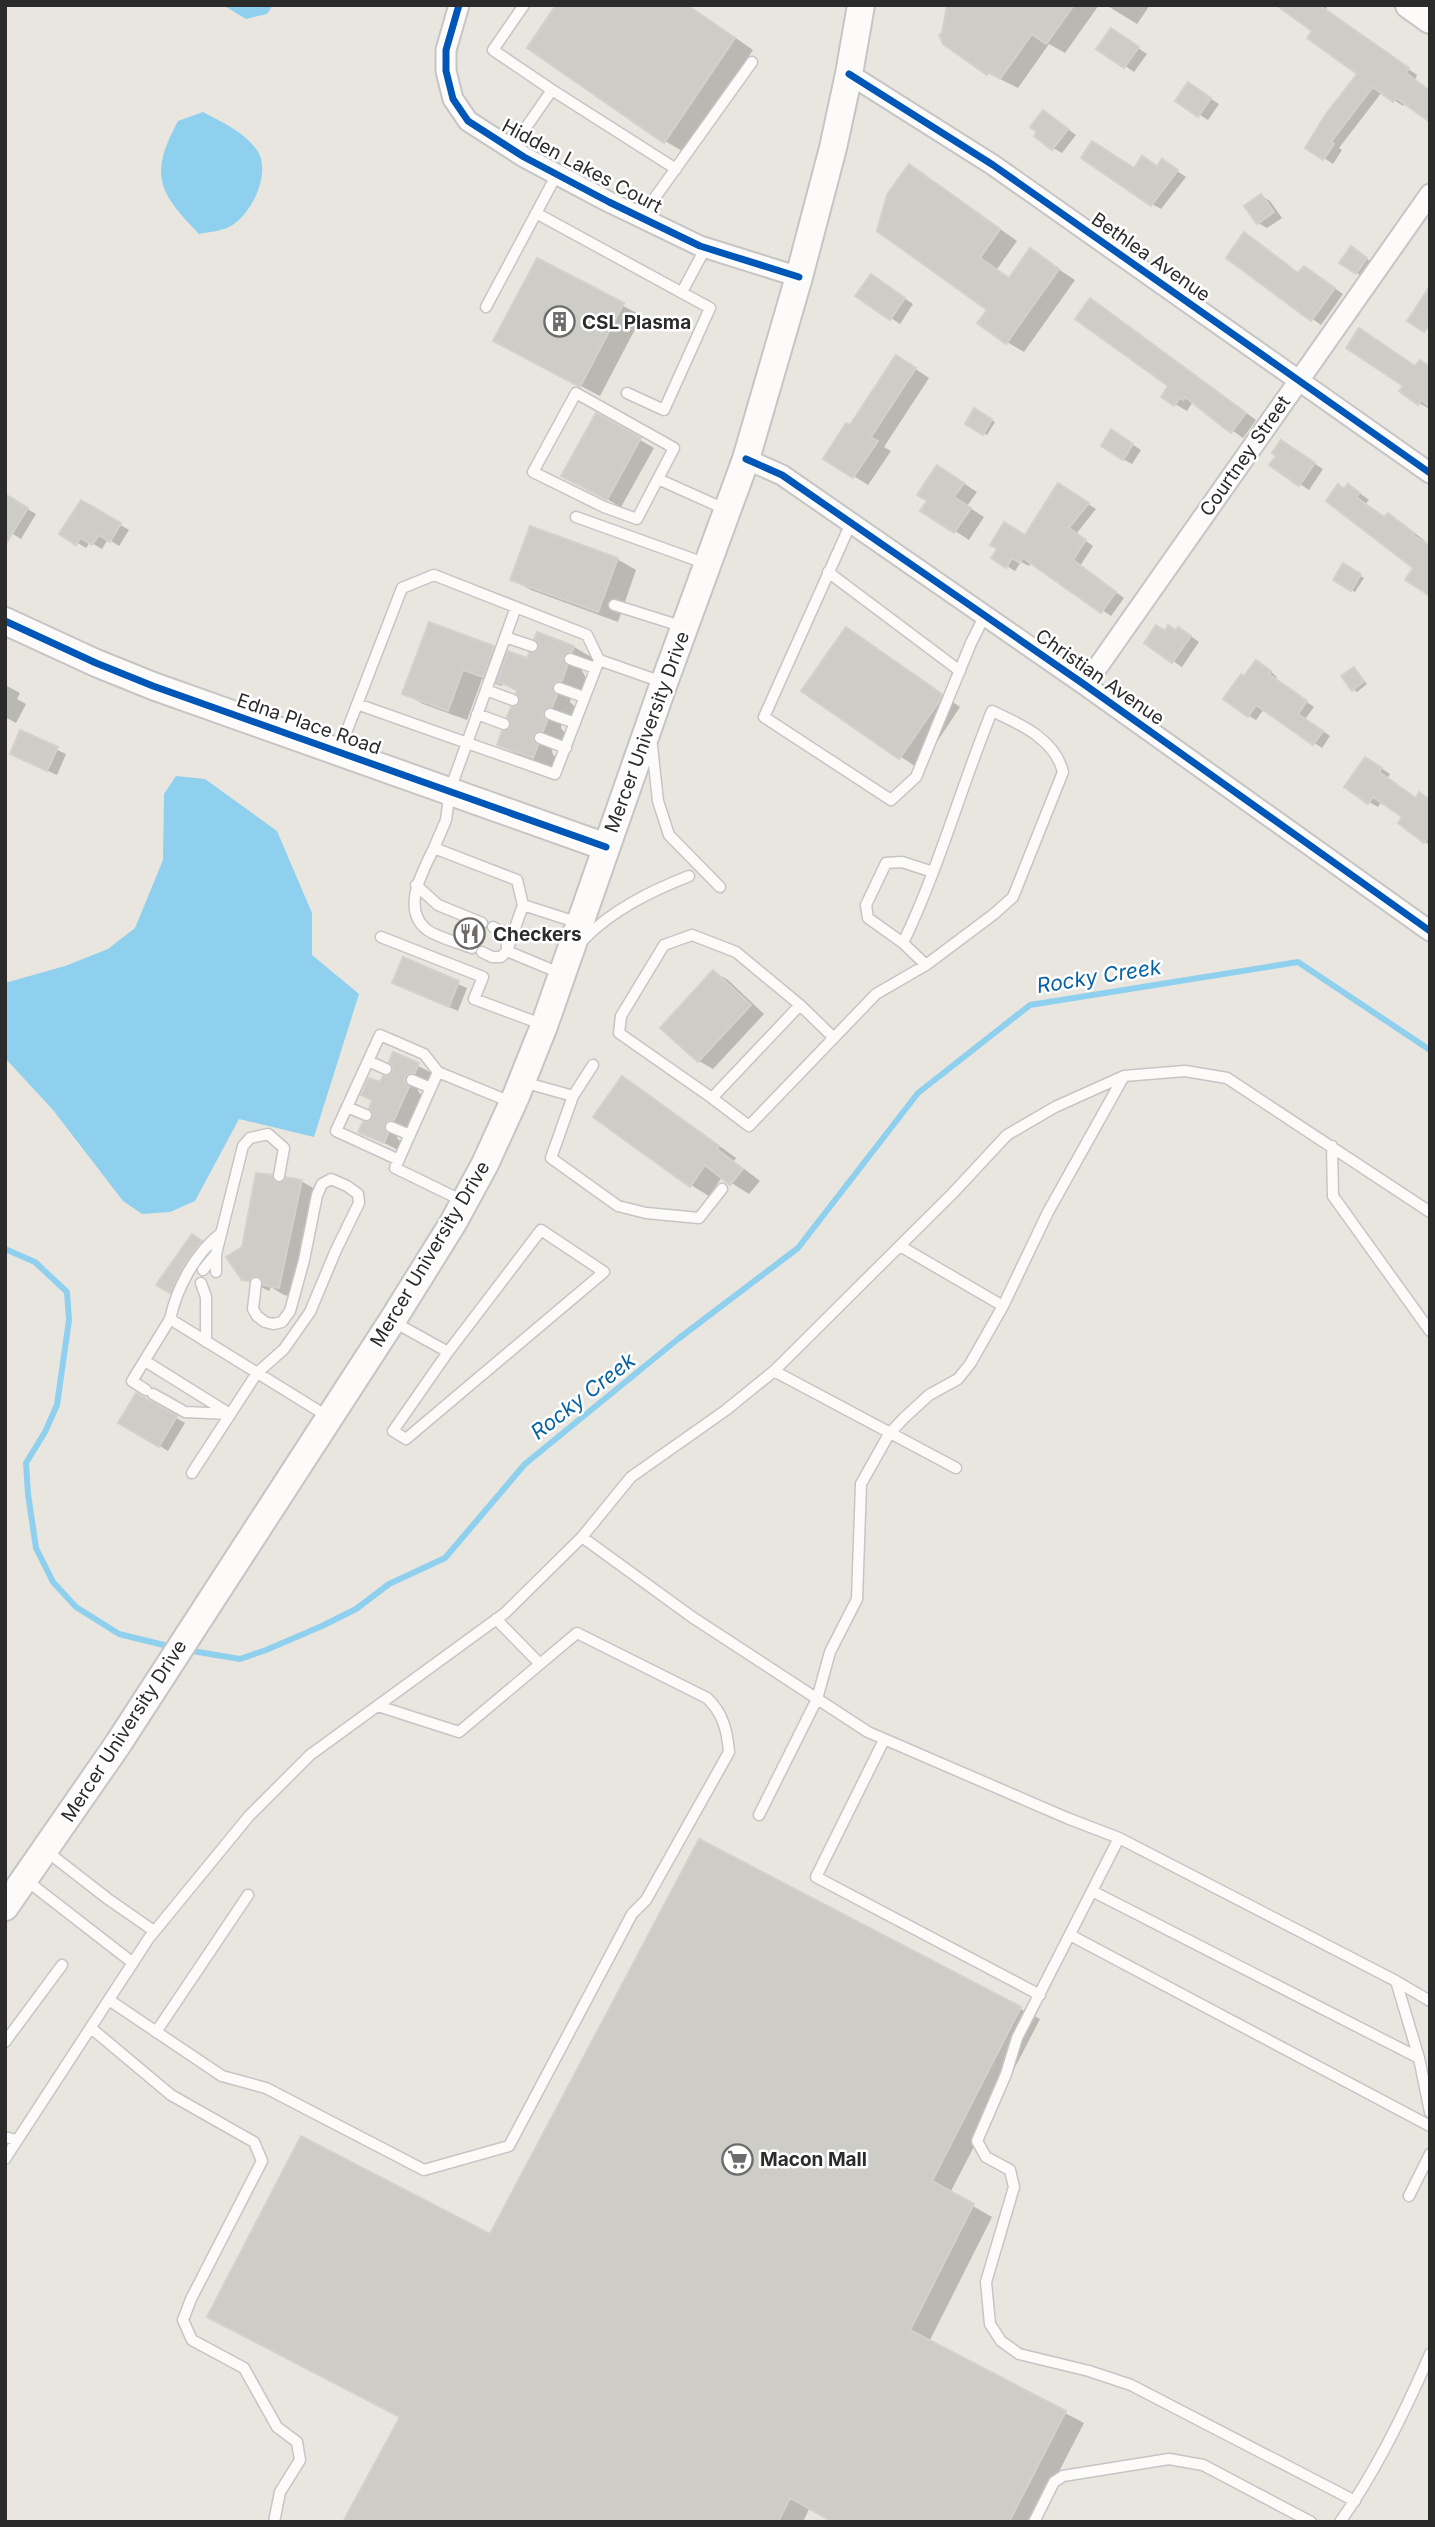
<svg xmlns="http://www.w3.org/2000/svg" width="1435" height="2527" viewBox="0 0 1435 2527" font-family="Inter,sans-serif">
<rect width="100%" height="100%" fill="#e9e6e0"/>
<path fill="#8fd0ef" d="M223 5H273L267 14 246 19Z
M203 112C222 122 244 132 257 150 272 172 252 214 231 226 222 231 209 232 199 234 158 192 149 175 178 121Z
M176 776 205 779 277 831 312 913V955L359 994 314 1137 239 1119 195 1201 170 1212 142 1214 123 1201 53 1110 5 1058V983L65 966 108 949 135 928 163 860 164 794Z"/>
<path fill="#0003" d="M558 5H688L753 50 684 152 665 141Z
M949 5H1099L1065 53 1049 44 1018 88 988 73 944 35Z
M1106 5H1150L1137 24Z
M1278 5H1323L1327 8 1325 11 1417 75 1403 106 1382 92 1339 148 1342 150 1333 164 1308 147 1360 73 1314 30Z
M1120 36 1147 54 1134 72 1099 48Z
M1197 90 1219 104 1208 120 1178 101Z
M1044 112 1076 135 1062 153 1053 148Z
M1171 167 1186 177 1161 209 1152 204 1135 170Z
M927 177 1017 241 997 269 1011 279 1031 251 1075 280 1024 352 1007 342Z
M1261 196 1270 201 1282 218 1267 228 1258 223Z
M1254 240 1300 274 1313 273 1343 294 1321 325 1228 258Z
M1351 249 1370 261 1360 275 1342 262Z
M538 260 642 316 600 396 514 351Z
M880 282 913 304 900 324 891 318Z
M1091 300 1256 420 1243 438 1196 404 1192 403 1187 411 1163 397 1171 386Z
M1360 331 1430 405 1428 408 1419 403Z
M911 366 929 378 884 447 891 451 868 485 825 458 850 427Z
M975 410 995 422 987 435 967 424Z
M597 415 654 448 621 507 578 483Z
M1121 437 1141 450 1132 464 1123 459Z
M1290 448 1323 469 1309 490 1300 484Z
M951 475 977 492 967 506 984 517 969 540 923 510Z
M1059 486 1096 509 1076 534 1093 546 1080 566 1124 598 1111 616 1031 562 1029 566 1021 562 1015 571 994 558 1026 537Z
M1345 490 1358 492 1369 500 1365 504 1385 519 1388 515 1398 521 1424 540 1416 567Z
M5 496 36 514 21 539 5 529Z
M82 502 129 530 119 546 108 539 102 549 90 542 86 548 62 533Z
M617 559 636 570 618 622 531 590 512 579Z
M1344 566 1364 578 1355 592 1335 580Z
M847 629 960 707 919 769 804 691Z
M1165 632 1188 634 1199 642 1182 667 1146 643Z
M538 634 574 647 593 658 591 662 585 663 581 669 586 678 581 691 571 696 570 702 575 707 571 717 562 721 561 728 565 733 562 741 555 742 551 747 553 755 556 757 553 768 518 755 499 744 512 728 516 709 522 697 518 692 503 683 502 686 482 679 467 720 423 704 404 693 493 647 508 656 528 660 540 650Z
M1264 666 1277 677 1275 680 1314 707 1305 719 1330 736 1322 748 1264 709 1256 720 1249 716 1245 678Z
M1354 669 1367 684 1357 692 1353 689Z
M5 685 20 693 17 699 26 704 16 723 5 717Z
M21 733 66 754 57 775 21 759Z
M1375 764 1390 774 1387 779 1417 799 1430 801V845L1412 834 1405 816 1382 801 1378 807 1369 802Z
M404 960 467 988 458 1011 394 983Z
M714 972 728 980 764 1014 713 1069 699 1061Z
M394 1054 432 1073 429 1080 419 1084 418 1091 422 1096 409 1127H404L398 1131 397 1138 402 1143 398 1150 361 1131 375 1118 381 1085 392 1076 395 1067Z
M623 1079 641 1089 736 1158 734 1161 760 1181 749 1194 722 1177 709 1196 691 1185Z
M271 1177 283 1184 301 1181 320 1192 298 1298 284 1295 271 1287 269 1291 243 1278V1248Z
M202 1241 210 1247 191 1273 180 1296 158 1285Z
M137 1395 185 1423 168 1451 121 1422Z
M700 1842 1040 2019 950 2193 992 2217 929 2342 1084 2423 1033 2522H836L810 2507 803 2522H345L402 2417 491 2237Z"/>
<g fill="none" stroke-linecap="round" stroke-linejoin="round">
<path stroke="#8fd0ef" stroke-width="6" d="M5 1249 35 1262 67 1292 69 1320 57 1405 45 1432 26 1463 28 1494 36 1548 53 1582 76 1607 119 1634 172 1647
M186 1650 240 1659 266 1650 322 1626 356 1609 389 1584 445 1558 525 1464 678 1339 798 1248 918 1093 1030 1005 1298 962 1430 1050"/>
</g>
<path fill="#ceccc7" stroke="#d4d1cc" stroke-width="2" d="M556 5H687L735 38 664 143 527 48Z
M947 5H1074L1046 44 1032 34 1000 79 989 72 987 75 943 44 939 35 942 33Z
M1276 5H1319L1409 68 1406 73 1430 91V122L1396 98 1393 102 1373 87 1331 142 1334 144 1323 160 1305 148 1326 114 1357 74 1307 38 1312 31Z
M1111 28 1139 47 1124 68 1096 49Z
M1188 82 1211 98 1198 117 1175 101Z
M1043 110 1068 129 1052 150 1034 136 1037 132 1030 127Z
M1092 141 1134 168 1142 156 1157 166 1162 159 1178 170 1151 206 1081 158Z
M909 164 1000 229 980 258 1009 278 1030 248 1059 269 1006 344 977 323 987 310 877 231 887 195Z
M1261 194 1274 212 1257 224 1244 206Z
M1244 232 1298 273 1304 266 1335 288 1311 321 1226 258Z
M1351 246 1367 258 1356 274 1339 263Z
M537 258 624 303 580 387 493 341Z
M871 274 905 298 890 320 855 296Z
M1430 286V324L1424 332 1407 321Z
M1090 298 1246 413 1231 433 1185 397 1183 400 1180 398 1174 406 1161 397 1168 386 1075 319Z
M1359 328 1415 366 1420 360 1430 367V407L1421 400 1418 405 1399 391 1403 386 1346 348Z
M896 355 916 368 871 437 878 441 853 478 823 459 846 423 850 425Z
M974 408 992 419 983 435 965 424Z
M596 413 641 438 607 500 561 476Z
M1111 429 1133 444 1123 460 1101 446Z
M1281 440 1315 463 1299 486 1269 465 1276 456 1272 453Z
M937 465 964 483 954 497 971 508 954 533 920 511 927 501 917 495Z
M1058 483 1089 503 1069 528 1086 540 1073 560 1116 592 1101 613 1023 558 1020 563 1012 558 1006 568 991 558 997 549 990 545 1004 522 1025 535Z
M1338 484 1344 489 1348 484 1360 493 1356 497 1384 517 1388 513 1414 533 1413 535 1430 545V596L1405 580 1413 568 1326 501Z
M5 494 28 508 5 545Z
M81 500 121 523 110 542 99 535 92 545 80 538 76 545 59 534Z
M530 526 618 558 598 612 510 580Z
M1343 563 1361 574 1351 591 1333 580Z
M429 622 494 646 483 677 463 670 448 711 402 694Z
M1156 625 1165 631 1168 625 1176 630 1178 627 1191 636 1172 663 1144 643Z
M846 627 942 694 938 703 899 759 801 691Z
M537 632 574 646 572 652 566 653 563 657 567 666 562 681H557L552 685V690L557 695 552 707 543 711V716L547 721 543 731 536 732 533 736 534 742 538 745 533 758 497 745 502 731 511 727V722L507 717 511 707 517 706 520 699 516 693 517 689 497 682 508 651 527 658 529 653 537 651 539 644 534 639Z
M1256 660 1271 671 1269 674 1307 701 1298 714 1323 731 1313 745 1256 705 1248 717 1223 699 1241 674 1244 676Z
M1354 667 1364 681 1352 691 1341 676Z
M20 730 58 747 47 771 10 754Z
M1365 757 1382 768 1379 772 1416 798 1419 792 1430 800V835L1424 843 1398 823 1402 817 1373 797 1368 804 1344 787Z
M403 957 459 981 449 1007 392 983Z
M713 970 751 1005 698 1062 660 1028Z
M393 1052 419 1063 415 1073H410L405 1077V1082L409 1087 394 1120H389L384 1124V1129L388 1134 384 1143 358 1132 363 1122 370 1121 373 1115 369 1108 372 1100 361 1095 369 1078 380 1082 383 1076H387L392 1073 393 1068 389 1062Z
M622 1076 719 1146 717 1149 743 1169 730 1185 705 1165 690 1187 593 1117Z
M256 1173 272 1175 274 1181 278 1183 284 1181 286 1177 302 1180 279 1288 263 1285 262 1279 258 1276 252 1277 249 1281 242 1280 226 1257 242 1247Z
M192 1234 202 1241 182 1268 170 1293 156 1285Z
M136 1393 177 1416 159 1447 118 1423Z
M699 1839 1021 2007 932 2181 974 2204 910 2330 1066 2411 1009 2522H833L790 2498 778 2522H343L400 2417 207 2317 301 2136 490 2234Z"/>
<g fill="none" stroke-linecap="round" stroke-linejoin="round">
<defs>
<path id="lane" d="M524 5 493 50 552 90
M511 149 552 90 676 169
M536 213 710 308 664 410 627 393
M641 217 752 62
M682 292 706 247
M486 307 557 174
M576 393 674 448 637 519 604 507 533 472Z
M658 479 727 510
M576 517 707 564
M851 523 764 717 891 800 916 777 971 643 985 615
M828 572 960 671
M614 605 684 627
M505 637 532 646
M570 659 595 668
M559 688 584 697
M486 690 513 700
M357 704 555 774 599 660
M477 714 504 724
M550 714 575 723
M540 738 566 748
M652 746 658 801 669 835 720 887
M339 751 402 588 434 575 587 635 599 660 662 682
M434 848C423 871 401 908 426 929 435 937 460 943 472 948
M416 885 438 905 482 923
M523 905 579 923
M493 927C505 933 507 937 507 951L562 974
M381 937 483 977 474 999 544 1025
M583 940C612 910 651 891 689 876
M903 943C939 868 961 787 992 711 1020 724 1055 739 1063 772L1013 897 994 914 926 965 903 943 868 918 866 905 886 863 902 862 933 872
M482 952 492 957H501L507 951 523 905 517 880 434 848 446 820 450 790 516 607
M800 1005 834 1038
M368 1061 386 1069
M412 1080 431 1088
M523 1082 573 1096 593 1065
M573 1096 551 1158 618 1206 646 1213 699 1218 722 1189
M712 1098 619 1033 621 1016 664 945 692 935 736 952 800 1005 712 1098 749 1126 876 994 926 965
M347 1107 366 1115
M391 1127 410 1135
M1332 1146 1333 1196 1430 1331
M399 1160 336 1131 380 1035 424 1054 438 1072
M463 1201 395 1168 438 1072 513 1103
M900 1246 1003 1306
M203 1270 216 1254
M216 1272V1254L243 1146 250 1138 268 1134 284 1148 279 1176
M201 1283 206 1297V1342
M170 1319C177 1287 195 1254 221 1233
M392 1321 448 1352 393 1431 406 1439 604 1272 541 1230 448 1352
M145 1361 230 1414
M774 1371 956 1468
M146 1390 132 1381 170 1319 327 1416
M153 1394 185 1412 230 1414
M192 1473 257 1373 284 1349 310 1312 336 1250 359 1203 358 1194 347 1186 331 1179 322 1184 317 1195 304 1260 290 1311 282 1322 273 1324 265 1322 257 1316 253 1309 256 1283
M582 1537 692 1617 868 1732 1067 1818 1119 1838 1396 1981 1419 2058 1430 2112
M496 1619 540 1664
M884 1740 816 1877 1040 1995
M759 1815 817 1699 830 1652 857 1599 861 1484 889 1434 904 1418 929 1395 958 1379 970 1364 1003 1306 1048 1212 1124 1076
M1119 1838 1017 2038 1006 2074 977 2141 986 2157 1010 2170 1014 2187 986 2282 990 2324 1001 2341 1019 2354 1089 2371 1131 2385 1355 2501
M45 1850 108 1899 154 1931
M26 1880 133 1963
M1092 1891 1419 2058
M1070 1935 1430 2126
M1396 1981 1430 2001
M109 2000 222 2076 266 2088 424 2170 509 2146 632 1914 646 1900 729 1752C727 1730 723 1713 707 1698L577 1633 459 1732 378 1706
M91 2028 171 2095 254 2142 262 2161 191 2299 183 2320 192 2340 244 2368 277 2427 297 2442 300 2460 280 2492 274 2522
M156 2032 248 1895
M5 2042 62 1965
M5 2137 16 2140
M5 2159 149 1938 249 1816 310 1755 505 1613 582 1537 631 1477 726 1410 774 1371 953 1193 1007 1135 1055 1107 1124 1076 1185 1071 1227 1078 1430 1212
M1409 2196 1430 2154
M1034 2522 1054 2482 1063 2476 1169 2459 1203 2465 1311 2522
M1340 2522C1377 2470 1405 2412 1430 2354"/>
<path id="street" d="M459 5 446 50V71L453 99 468 121 524 157 609 202 700 246 799 277
M849 74 993 165 1430 473
M746 459 782 475 1085 685 1430 931
M1085 685 1430 194"/>
<path id="secondary" d="M1409 5 1430 20
M5 621 96 663 153 686 606 847
M5 1907 118 1744 392 1321 453 1223 485 1164 516 1096 544 1026 664 683 746 459 799 277 833 148 849 74 861 5"/>
</defs>
<use href="#lane" stroke="#c6c5c6" stroke-width="13"/>
<use href="#street" stroke="#c6c5c6" stroke-width="23"/>
<use href="#secondary" stroke="#c6c5c6" stroke-width="30"/>
<use href="#lane" stroke="#fcfbfa" stroke-width="10"/>
<use href="#street" stroke="#fcfbfa" stroke-width="19"/>
<use href="#secondary" stroke="#fcfbfa" stroke-width="26"/>
<defs>
<path id="cycleway" d="M459 5 446 50V71L453 99 468 121 524 157 609 202 700 246 799 277
M849 74 993 165 1430 473
M746 459 782 475 1085 685 1430 931
M5 621 96 663 153 686 606 847"/>
</defs>
<use href="#cycleway" stroke="#fff" stroke-width="11"/>
<use href="#cycleway" stroke="#0057b8" stroke-width="7"/>
</g>
<defs>
<symbol id="building-ring" viewBox="-11 -11 22 22"><circle r="9.5" fill="#fff" stroke="#6e6c6a" stroke-width="1.5"/><path d="M-4-6H4V6H1V3H-1V6H-4ZM-2.5-4.3h1.7v1.8h-1.7ZM.8-4.3h1.7v1.8H.8ZM-2.5-1h1.7V.8h-1.7ZM.8-1h1.7V.8H.8Z" fill="#6e6c6a"/></symbol>
<symbol id="restaurant-ring" viewBox="-11 -11 22 22"><circle r="9.5" fill="#fff" stroke="#6e6c6a" stroke-width="1.5"/><path d="M-5-6h1v4h1v-4h1v4h1v-4h1v5L-1.5 .5V6h-2V.5L-5-1ZM5-6V6H3V1.5H1.5Q1.5-4 5-6Z" fill="#6e6c6a"/></symbol>
<symbol id="supermarket-ring" viewBox="-11 -11 22 22"><circle r="9.5" fill="#fff" stroke="#6e6c6a" stroke-width="1.5"/><path d="M-6-5.5h2.5l.6 2H6L4.5 2H-2.5L-4.4-4H-6ZM-1.5 3.2a1.3 1.3 0 1 0 .1 0ZM3 3.2a1.3 1.3 0 1 0 .1 0Z" fill="#6e6c6a"/></symbol>
</defs>
<g fill-rule="evenodd">
<use href="#building-ring" x="542" y="304" width="35" height="35"/>
<use href="#restaurant-ring" x="452" y="916" width="35" height="35"/>
<use href="#supermarket-ring" x="720" y="2142" width="35" height="35"/>
</g>
<g text-anchor="middle" dominant-baseline="central" stroke-width="5" stroke-linejoin="round" paint-order="stroke">
<g font-size="19" fill="#2b2b2b" stroke="#fff">
<text transform="translate(582 166) rotate(28)">Hidden Lakes Court</text>
<text transform="translate(1151 257) rotate(35)">Bethlea Avenue</text>
<text transform="translate(1245 456) rotate(-55)">Courtney Street</text>
<text transform="translate(1100 677) rotate(35)">Christian Avenue</text>
<text transform="translate(309 724) rotate(19)">Edna Place Road</text>
<text transform="translate(647 732) rotate(-70)">Mercer University Drive</text>
<text transform="translate(430 1254) rotate(-59)">Mercer University Drive</text>
<text transform="translate(124 1731) rotate(-57)">Mercer University Drive</text>
</g>
<g font-size="19" font-weight="bold" fill="#2b2b2b" stroke="#fff" text-anchor="start">
<text x="582" y="322">CSL Plasma</text>
<text x="493" y="934">Checkers</text>
<text x="760" y="2159">Macon Mall</text>
</g>
<g font-size="21" font-style="italic" fill="#0562a4" stroke="#fff">
<text transform="translate(1099 976) rotate(-9)">Rocky Creek</text>
<text transform="translate(583 1396) rotate(-38)">Rocky Creek</text>
</g>
</g>
<rect width="1435" height="2527" fill="none" stroke="#2b2b2b" stroke-width="14"/>
</svg>
